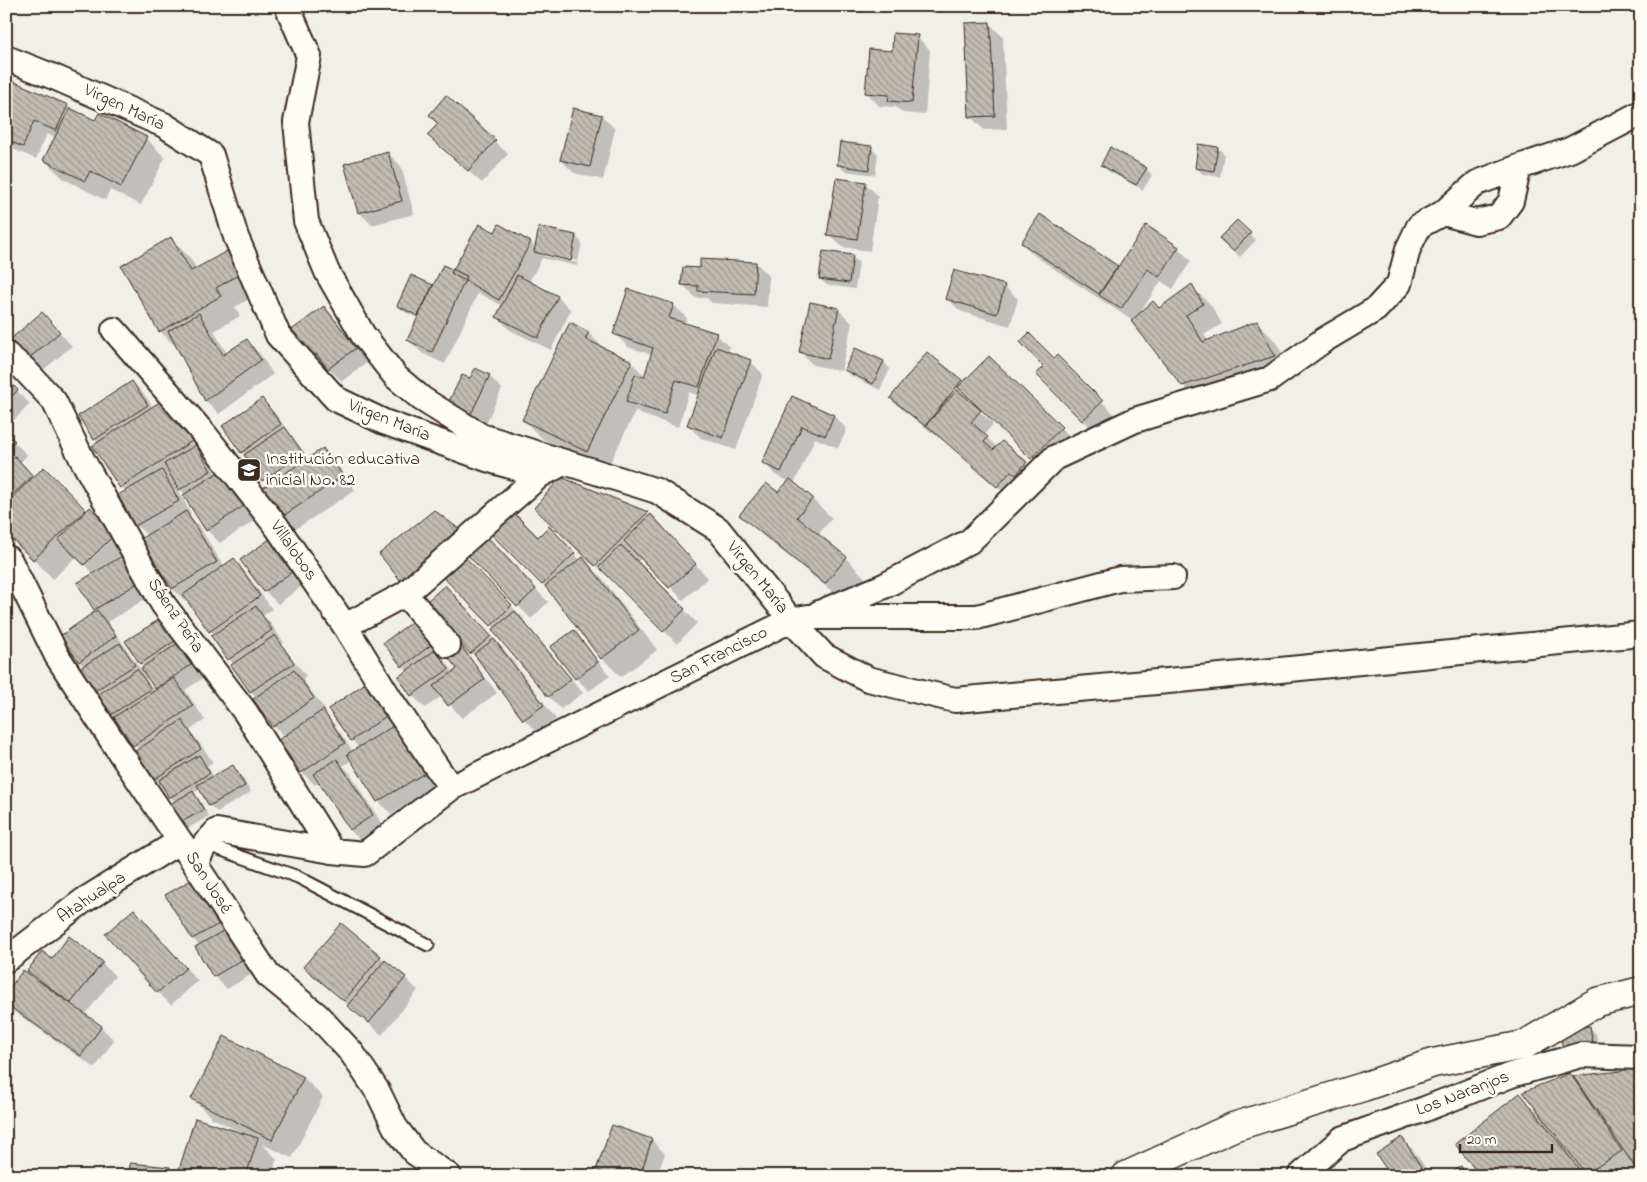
<svg xmlns="http://www.w3.org/2000/svg" width="1647" height="1182" viewBox="0 0 1647 1182" font-family="'Indie Flower',sans-serif">
<defs>
<pattern id="building-back-hatch" width="6" height="6" patternUnits="userSpaceOnUse" patternTransform="scale(1.25)"><rect width="6" height="6" fill="#c1bcb4"/><path d="M-1 5l2 2M0 0l6 6M5-1l2 2" fill="none" stroke="#9e9992"/></pattern>
</defs>
<rect width="100%" height="100%" fill="#f1efea"/>
<filter id="ink" filterUnits="userSpaceOnUse"><feTurbulence type="fractalNoise" baseFrequency=".02" numOctaves="2"/><feDisplacementMap in="SourceGraphic" scale="10" xChannelSelector="R" yChannelSelector="G"/><feConvolveMatrix kernelMatrix="1 2 1 2 8 2 1 2 1" color-interpolation-filters="sRGB"/></filter>
<g filter="url(#ink)">
<path fill="#0003" fill-rule="evenodd" d="M990 24 1003 37 1007 129 984 130 971 117Z
M917 37 930 50 925 115 903 113 896 107 879 106 866 92 893 52Z
M6 79 67 106 71 109 96 122 146 138 165 158 141 205 110 190 105 200 64 179 44 160 56 138 47 134 36 159 6 146Z
M447 97 508 154 482 183 442 148 439 124Z
M602 116 615 129 603 180 574 173 561 160Z
M871 148 878 154 875 175 845 171 839 165Z
M1218 148 1224 154 1220 177 1203 174 1196 168Z
M388 153 401 166 414 214 372 225 359 212Z
M1102 164 1146 169 1152 175 1143 190 1108 171Z
M865 183 878 196 870 251 842 247 829 234Z
M1040 216 1119 268 1146 226 1178 248 1191 261 1173 289 1161 281 1139 314 1159 309 1191 286 1211 305 1222 324 1204 335 1209 341 1257 322 1276 342 1294 376 1203 405 1183 385 1133 321 1035 256 1022 243Z
M1237 222 1256 240 1240 257 1221 238Z
M500 225 531 243 536 248 540 229 576 236 582 243 577 266 542 258 529 282 558 297 571 310 551 350 510 330 497 317 503 306 478 293 445 364 422 353 409 340 419 319 405 312 398 305 412 276 434 287 454 271 495 234ZM540 252 577 261V263L544 256Z
M171 239 190 258 197 269 227 252 246 272 258 294 235 307 240 316 214 331 227 354 247 341 260 354 273 374 219 414 206 401 180 351 160 331Z
M852 257 859 263 855 289 827 285 820 279Z
M756 263 769 276 767 307 712 303 707 298H696L683 285 701 269Z
M1004 286 1018 299 1010 326 960 311 947 298Z
M811 303 839 310 852 323 841 371 813 365 800 352Z
M674 305 687 318 684 324 716 334 729 347 727 353 750 361 763 374 736 450 701 438 688 425 699 396 689 392 678 427 640 414 636 410 606 471 543 439 523 420 588 333 605 349 631 362 645 376 652 355 628 347 615 334Z
M324 308 337 321 368 362 342 381 328 368 323 372 310 359Z
M42 313 72 346 35 377 22 364Z
M855 349 884 362 890 369 880 390 852 376 845 370Z
M927 354 963 383 989 357 1081 448 1052 477 971 398 968 401 993 424 984 435 997 447 1002 442 1039 476 1011 499 940 437 939 438 904 411 891 398Z
M1057 356 1115 415 1096 433 1038 374Z
M489 376 502 389 483 430 461 420 471 380Z
M6 380 30 404 6 428Z
M132 382 145 395 153 408 164 400 183 420 211 461 209 462 217 475 222 471 235 484 257 519 220 543 207 530 184 495H186L175 485 191 514 188 516 199 526 224 567 234 560 246 573 272 609 263 616 269 621 284 643 282 645 306 676 302 679 326 711 324 713 335 725 353 752 359 748 352 740 329 709 366 683 379 696 401 728 398 730 408 740 437 786 391 814 378 801 352 760 343 766 350 773 385 829 363 843 350 830 320 782 315 785 302 772 280 741 286 737 274 726 255 699 257 698 251 691 214 635 188 600 186 602 173 589 142 539 148 536 136 525 120 495 126 492 94 446 98 443 79 416ZM177 421H180L197 446 195 447Z
M793 398 834 416 847 429 838 448 815 438 794 484 812 499 832 518 818 535 846 558 865 578 845 602 761 534 741 515 778 494 789 481 777 476 764 463Z
M261 399 274 412 309 459 323 449 336 462 355 490 294 530 281 517 269 486 223 427Z
M6 434 27 455 20 463 34 478 44 468 87 512 128 547 114 561 122 557 135 570 150 596 108 622 141 670 145 667 141 663 160 620 173 633 203 678 185 690 205 720 190 730 213 762 207 766 214 777 233 766 239 772 251 792 217 812 210 805 201 788 193 793 199 799 209 816 187 829 180 822 175 802 154 779 136 752 139 750 123 728 110 715 99 696 80 670 85 667 80 662 97 611 95 609 94 574 76 557 53 579 6 531ZM149 677 158 690 155 692 146 679Z
M561 479 648 513 708 578 683 600 642 557 637 562 697 623 677 644 617 583 616 584 555 528Z
M549 528 581 561 583 559 602 578 657 650 621 677 602 658 555 597 491 532 538 539Z
M462 533 496 547 548 602 531 619 466 552 415 593 402 580Z
M269 541 282 553 305 584 278 604 265 591Z
M464 558 524 619 523 620 583 693 561 709 548 696 496 629 445 577Z
M458 600 507 653 556 719 537 732 524 719 483 665 427 603Z
M413 622 426 635 454 673 459 669 461 649 474 662 497 693 462 718 442 696 425 708 412 695 408 671 403 666Z
M574 632 586 645 610 676 589 691 576 678Z
M193 881 259 970 227 989 214 976 200 946 193 939Z
M134 911 198 981 171 1005 158 992Z
M341 924 405 978 418 990 382 1035 305 967Z
M53 961 102 963 115 976 85 1015 101 1027 114 1040 95 1068 16 1013 6 1004 42 984 29 970Z
M1590 1027 1596 1034 1599 1050 1565 1049Z
M1632 1065 1641 1074V1175L1639 1172 1632 1176H1481L1520 1095 1539 1114 1570 1075 1578 1083 1623 1072Z
M304 1078 323 1097 292 1158 262 1144 277 1159 271 1176H178L241 1132 212 1118 193 1099Z
M612 1127 652 1140 665 1154 657 1176H604L598 1169Z
M1401 1138 1414 1151 1431 1176H1392Z
M169 1168 177 1176H130Z"/>
<path fill="url(#building-back-hatch)" stroke="#3b2a1e" d="M990 22 995 116 969 117 965 23Z
M893 33 918 35 912 103 888 101 889 95 865 93 869 49 892 51Z
M6 78 68 105 56 131 34 121 23 147 6 140Z
M446 95 496 140 468 171 427 135 438 124 429 115Z
M70 108 95 120 99 113 147 137 121 187 90 171 85 181 43 160Z
M573 108 602 115 590 167 560 160Z
M840 142 872 146 869 170 837 165Z
M1198 144 1218 147 1214 171 1195 168Z
M1110 147 1147 168 1136 185 1101 165Z
M388 152 402 201 358 213 344 164Z
M836 178 866 182 857 239 827 235Z
M1040 214 1118 266 1099 294 1021 243Z
M1237 220 1251 233 1233 251 1219 238Z
M479 224 495 232 499 224 531 242 499 300 451 273Z
M1146 225 1179 247 1159 277 1148 269 1121 309 1099 295Z
M539 227 576 235 571 261 534 252Z
M171 237 191 271 227 251 240 274 216 288 221 296 159 332 121 266Z
M823 251 853 255 849 283 819 279Z
M700 259 756 262 754 294 698 291V286L681 285 683 267 700 268Z
M443 265 467 276 432 352 407 340Z
M954 270 1005 285 997 314 945 299Z
M411 275 433 285 418 316 397 306Z
M517 275 558 296 538 338 496 317Z
M1192 284 1203 304 1186 315 1203 342 1257 321 1275 356 1182 386 1131 321 1153 301 1159 308Z
M628 289 674 304 669 318 717 333 699 387 676 380 665 414 626 402 635 374 644 377 653 348 613 334Z
M810 302 839 308 828 359 799 352Z
M324 306 356 348 328 369 316 354 309 359 289 332Z
M42 312 60 332 21 365 6 343Z
M199 313 223 355 247 339 261 360 205 401 168 331Z
M570 322 589 332 585 339 632 361 587 452 522 420Z
M1029 333 1054 358 1057 355 1103 401 1082 421 1036 374 1044 367 1020 342Z
M716 347 751 360 723 438 687 425Z
M855 348 884 361 873 384 844 370Z
M927 352 962 380 925 426 890 398Z
M989 356 1062 427 1031 459 958 387Z
M475 368 490 375 469 418 446 407 462 375 470 378Z
M6 378 18 390 6 402Z
M132 381 148 405 94 440 78 416Z
M957 390 981 410 971 422 988 437 984 442 993 450 1002 441 1027 462 1016 475 1011 471 997 487 926 425Z
M792 396 834 415 825 436 802 426 781 472 762 463Z
M262 398 281 424 241 453 222 426Z
M164 399 192 441 120 488 92 446Z
M285 427 303 453 262 481 244 455Z
M6 432 15 441 6 450Z
M196 445 211 471 179 490 164 464Z
M323 448 343 476 280 518 260 490Z
M15 456 33 476 6 500V465Z
M44 467 86 510 33 560 6 533V503Z
M162 470 179 501 135 526 118 495Z
M222 470 245 505 206 531 183 495Z
M561 477 648 512 595 566 534 508Z
M790 479 813 498 797 517 847 557 825 584 739 515 766 483 778 492Z
M90 507 116 533 84 565 58 540Z
M434 510 463 532 401 581 379 554Z
M511 510 538 537 549 526 575 553 542 585 489 532Z
M186 511 217 562 172 589 140 539Z
M651 514 696 564 669 588 624 541Z
M483 532 536 589 517 607 464 551Z
M270 539 293 571 264 592 240 560Z
M621 545 685 609 663 632 599 567Z
M122 556 138 583 94 610 77 583Z
M464 556 512 605 491 626 443 577Z
M583 557 639 630 601 659 545 586Z
M234 558 260 596 209 632 183 595Z
M445 585 491 636 470 654 425 603Z
M256 606 272 630 228 660 211 636Z
M97 610 116 636 79 662 60 636Z
M515 611 571 679 548 697 492 630Z
M160 619 175 641 140 664 125 641Z
M413 621 431 645 402 667 383 643Z
M574 630 598 662 575 679 550 647Z
M275 635 294 663 250 692 231 665Z
M494 639 544 705 523 720 474 654Z
M120 643 135 665 93 692 78 669Z
M177 644 191 665 155 689 141 668Z
M462 647 485 679 448 706 433 686 457 669 448 657Z
M435 650 449 669 411 696 398 677Z
M137 669 151 689 109 716 96 696Z
M294 670 314 698 273 727 253 699Z
M174 678 193 706 133 746 114 717Z
M367 682 389 714 351 741 328 709Z
M323 710 345 743 301 773 278 740Z
M182 720 201 749 153 780 134 752Z
M395 725 425 773 377 802 347 754Z
M199 755 210 773 169 798 159 780Z
M337 759 373 815 350 830 313 774Z
M233 765 245 786 209 806 197 785Z
M193 791 204 810 179 823 168 805Z
M193 879 219 924 192 939 165 895Z
M134 909 186 968 157 993 105 934Z
M341 923 381 956 344 1001 303 967Z
M230 927 247 957 213 977 195 947Z
M69 936 103 962 71 1003 27 971 42 951 52 959Z
M385 960 406 977 369 1023 347 1006Z
M23 970 102 1026 81 1056 6 1004V993Z
M1590 1026 1593 1044 1563 1050 1560 1031Z
M224 1036 304 1077 272 1140 191 1099Z
M1632 1063 1641 1076V1176L1573 1076 1622 1071Z
M1570 1073 1622 1151 1586 1174 1523 1092Z
M1520 1093 1556 1139 1584 1176H1480L1455 1144Z
M195 1118 258 1138 246 1176H177Z
M612 1125 652 1139 640 1176H614L596 1170Z
M1402 1137 1427 1176H1391L1376 1154Z
M130 1163 170 1167 169 1176H129Z
M1461 1166 1468 1176H1447Z"/>
<g fill="none" stroke-linecap="round" stroke-linejoin="round">
<defs>
<path id="service" d="M205 844 298 877 428 945"/>
<path id="minor" d="M287 6 309 56 296 122 306 221 327 272 363 335 396 377 422 399 481 436 657 491 718 529 791 620 824 656 868 679 955 700 1190 679 1641 634
M6 58 54 77 164 125 211 155 236 237 278 335 336 399 384 422 487 459 540 475 565 462
M1443 213 1477 183 1519 167
M114 330 205 435 277 527 345 626 392 702 451 788
M6 354 24 369 54 401 82 459 163 604 246 713 332 851 365 854 451 788 791 620 808 617H977L1120 579 1173 577
M6 557 10 561 57 656 119 751 180 841 268 975 317 1015 352 1053 378 1092 395 1127 414 1152 449 1176
M405 594 448 645
M819 613 884 586 970 541 1054 458 1135 420 1270 379 1324 340 1376 309 1399 284 1408 249 1419 226 1443 213 1476 222 1499 217 1511 201 1519 167 1570 150 1641 113
M345 626 405 594 540 475
M6 960 83 901 180 841 196 863 205 844 217 831 332 851
M1300 1176 1342 1139 1425 1109 1511 1075 1581 1055 1641 1057"/>
<path id="tertiary" d="M1126 1176 1233 1127 1363 1087 1433 1063 1524 1045 1597 1002 1641 991"/>
</defs>
<use href="#service" stroke="#3b2a1e" stroke-width="15"/>
<use href="#minor" stroke="#3b2a1e" stroke-width="28"/>
<use href="#tertiary" stroke="#3b2a1e" stroke-width="31"/>
<use href="#service" stroke="#fdfcf7" stroke-width="11"/>
<use href="#minor" stroke="#fdfcf7" stroke-width="24"/>
<use href="#tertiary" stroke="#fdfcf7" stroke-width="28"/>
</g>
</g>
<defs>
<symbol id="school-square" viewBox="-11 -11 22 22"><rect x="-9" y="-9" width="18" height="18" rx="4" fill="#3b2a1e" stroke="#fdfcf7"/><path d="M0-5L7-2L0 1L-7-2ZM-4 1L0 2.5L4 1V4Q0 6-4 4Z" fill="#fff"/></symbol>
</defs>
<g fill-rule="evenodd">
<use href="#school-square" x="235" y="456" width="28" height="28"/>
</g>
<g text-anchor="middle" dominant-baseline="central" stroke-width="5" stroke-linejoin="round" paint-order="stroke">
<g font-size="18" fill="#3b2a1e" stroke="#fdfcf7">
<text transform="translate(124 108) rotate(25)">Virgen María</text>
<text transform="translate(389 421) rotate(22)">Virgen María</text>
<text transform="translate(293 551) rotate(55)">Villalobos</text>
<text transform="translate(757 578) rotate(51)">Virgen María</text>
<text transform="translate(175 616) rotate(56)">Sáenz Peña</text>
<text transform="translate(719 656) rotate(-27)">San Francisco</text>
<text transform="translate(208 883) rotate(57)">San José</text>
<text transform="translate(92 898) rotate(-34)">Atahualpa</text>
<text transform="translate(1463 1094) rotate(-21)">Los Naranjos</text>
</g>
<g font-size="18" fill="#3b2a1e" stroke="#fdfcf7" text-anchor="start">
<text x="266" y="460">Institución educativa<tspan x="266" dy="21">inicial No. 82</tspan></text>
</g>
</g>
<rect width="1647" height="1182" fill="none" stroke="#fdfcf7" stroke-width="25"/>
<rect x="12" y="12" width="1622" height="1157" fill="none" stroke="#3b2a1e" stroke-width="2" filter="url(#ink)"/>
<path d="M1460 1144v8h92v-8" fill="none" stroke="#3b2a1e" stroke-width="2.5"/>
<text x="1467" y="1144" font-size="15" fill="#3b2a1e" stroke="#fdfcf7" stroke-width="4" paint-order="stroke">20 m</text>
</svg>
